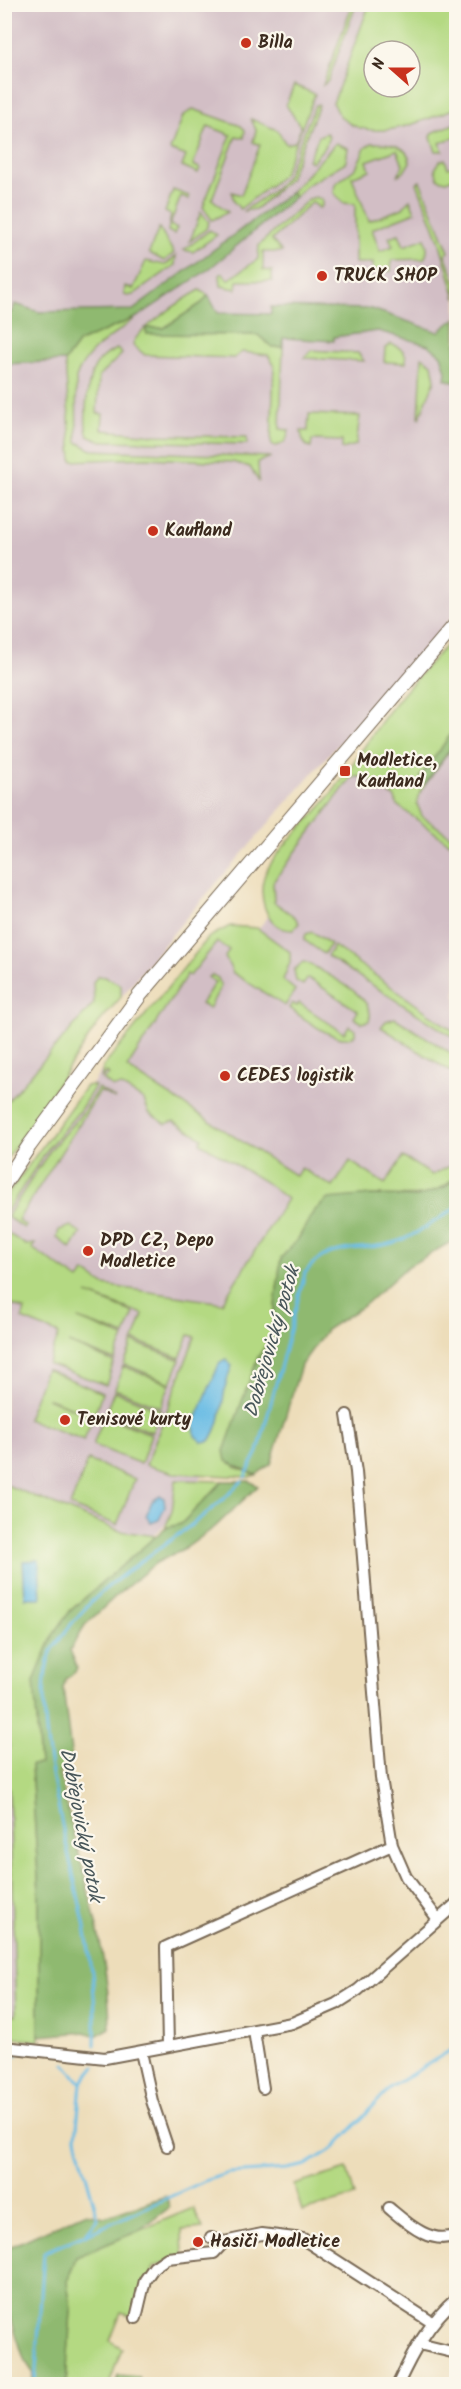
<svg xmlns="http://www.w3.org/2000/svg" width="461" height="2389" viewBox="0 0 461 2389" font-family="Kalam,sans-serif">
<rect width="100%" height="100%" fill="#fbf7ec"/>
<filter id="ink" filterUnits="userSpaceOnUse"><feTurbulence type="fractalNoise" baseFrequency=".0167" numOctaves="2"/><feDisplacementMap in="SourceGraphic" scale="12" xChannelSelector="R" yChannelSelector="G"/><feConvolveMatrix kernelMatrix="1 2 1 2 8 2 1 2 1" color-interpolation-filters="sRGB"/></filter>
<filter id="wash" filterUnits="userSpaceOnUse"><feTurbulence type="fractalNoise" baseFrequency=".008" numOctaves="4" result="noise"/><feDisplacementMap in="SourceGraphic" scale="24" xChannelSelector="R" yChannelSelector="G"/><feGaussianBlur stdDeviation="1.35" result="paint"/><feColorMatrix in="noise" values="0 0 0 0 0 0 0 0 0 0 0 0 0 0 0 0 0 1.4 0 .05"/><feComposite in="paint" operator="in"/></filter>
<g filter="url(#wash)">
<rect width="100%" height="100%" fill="#edddba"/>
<path fill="#d2bec5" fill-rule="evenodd" d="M5 5H456V612L374 711 332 751 185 919 121 997 97 999 5 1104ZM374 51H410V87H374Z
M456 648V1183L419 1223 374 1187 296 1230 191 1501 52 1625 28 1681 33 2031H5V1209L100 1073 216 937 257 930 269 916 264 881Z"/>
<path fill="#b4d982" stroke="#788250" stroke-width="1.5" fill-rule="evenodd" d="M352 5H356L328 81 323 85Z
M369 5H456V108C425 120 374 145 343 119 337 114 337 108 333 103ZM374 51H410V87H374Z
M294 85 315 94 283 175 240 209 233 201 232 192 241 195 260 145 253 142 256 130 251 119 277 130 286 144 295 142 301 127 286 105Z
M315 105H319L289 179 256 209 243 211 274 190 286 177Z
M193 109 241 126 245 130 244 138 236 136 212 199 228 212 212 220 203 207 231 135 208 126 193 165 200 168 198 173 182 166 186 156 170 150 183 116Z
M456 123V137L440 143 443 151H436L431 138 432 133Z
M326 133 329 136 326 145 312 162 308 160 319 136Z
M336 143 348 148 346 162 307 185 295 197 291 192Z
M372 143C387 143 408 143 410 162L404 172 398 175 403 165 397 150 367 161 370 170 352 177 369 221 403 208 410 199 415 212 372 229 380 251 393 246 389 237 399 234 404 246 425 238C427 246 429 252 424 259L392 260 391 271H373V263H355V204L343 203 334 193 335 184 356 168 365 148Z
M445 159 448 168 456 165V177L446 181 438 179 435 169 440 161Z
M420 181 449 252 445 254 456 283V299L439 240 417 183Z
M173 190 189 196V199L181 196 170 225 177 228 174 234 168 231 171 215 165 212Z
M316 197 322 200V206L319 208 312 202 272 240 282 252H263V270L272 271V281H237L236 289 221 286 220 275 223 273 228 280 258 259 259 245 309 199Z
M201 212 209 222 206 229 190 241Z
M159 228 174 253 164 261 149 253Z
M210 230 217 235 193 252 184 250Z
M176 256 175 265 133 295 127 296 124 294 125 286 133 289 146 261 165 265Z
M200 290 208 295 205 301 164 328H145L147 334 258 335 272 347H283L280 429 289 430C288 440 284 446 273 446L271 443 274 365 268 355 242 352 234 358 145 355 133 345C133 332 187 297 200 290Z
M137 317C115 335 85 350 76 378L77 442 92 450 271 457 258 462 259 482 250 467 232 462 146 458 72 461 65 361 79 342Z
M391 344C401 348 407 351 406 363L384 362 385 348Z
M117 349 122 354 99 376 97 413 103 414 102 430 156 435 247 437V444L100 441 88 436C84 427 86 417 86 407 88 382 90 360 117 349Z
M311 350 358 353 364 361 304 358Z
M422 357 432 364 435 380 419 419Z
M309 414 360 416 356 445 342 449V441L312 440 311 448C303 445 302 439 301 431H308Z
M456 635V742L420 792 417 804 422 816 456 840V848L397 805 395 798C383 789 367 772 351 778L273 882 274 902 295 917 299 923 293 930C265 931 255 891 267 870 282 843 310 821 329 797 350 770 367 741 387 714 408 687 432 660 456 635Z
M230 926 257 928 290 952V962L283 980 295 990 285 1006 233 973 225 957 229 950 217 942 190 976 187 974 127 1068 296 1176 301 1168 333 1187 350 1161 385 1184 403 1157 432 1175 456 1163V1177C425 1204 408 1193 373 1195 354 1196 332 1206 314 1211L298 1239 281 1258 271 1338 258 1357 235 1467 256 1475 249 1477 174 1473 146 1465 195 1337 189 1335 180 1358 134 1340 143 1314 87 1294 134 1313 125 1335 78 1319 124 1337 115 1360 68 1343 114 1362 106 1385 48 1364 59 1334 22 1319 25 1310 5 1302 4 1231 26 1245 35 1244 32 1248 79 1280 85 1272 104 1285 222 1303 287 1199 265 1182 200 1143 202 1138 174 1121 166 1124 149 1113 144 1100 121 1086 113 1087 103 1080 109 1075 107 1072 101 1078 103 1067 209 937Z
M312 932 331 944 324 954 304 940 306 934Z
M334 946 456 1033V1039L327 956Z
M303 962 310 964C327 975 379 998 369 1021L362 1023 354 1018 358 1011 308 978 303 985 296 981 294 970Z
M212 975 218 978 221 986 209 1009 201 1004 215 982 208 977Z
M98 976 106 977 121 985V997L97 1025 5 1162V1104L94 1003 93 982Z
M292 1003 297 1006 299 1003 344 1033 349 1026 355 1030V1035C339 1048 303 1017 289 1008Z
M395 1018 456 1056V1080V1075L381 1027 386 1021Z
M91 1085 95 1086 80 1110 49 1147 5 1214 7 1195 86 1086Z
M98 1088 115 1099 100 1091 18 1220 26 1226 24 1228 7 1217 51 1149 83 1112Z
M71 1226 81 1233 71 1249 57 1237 59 1230Z
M133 1342 180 1360 171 1383 124 1364Z
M123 1366 170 1384 161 1407 115 1389Z
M46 1369 102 1393 94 1416 47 1398 93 1417 84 1440 27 1419Z
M114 1391 161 1410 152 1432 105 1414Z
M104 1416 151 1434 141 1464 93 1445Z
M88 1460 135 1479 117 1525 70 1506Z
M176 1480 223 1481 181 1524 165 1528 172 1511Z
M4 1484 120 1531 156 1536 70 1611 37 1729 40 1765 31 1766 39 1891V2041L5 2037V2015H16L9 1788H5V1749H9L4 1624Z
M347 2169 355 2196 302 2211 294 2185Z
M193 2208 203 2228 182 2230 183 2256 154 2267 136 2318 121 2313 110 2341 122 2348 109 2384H66L71 2310 67 2282 76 2257Z"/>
<path fill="#8fb970" stroke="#657247" stroke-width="1.5" d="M291 192 295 197 209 269 137 317 79 342 65 361 5 364V310L12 313 15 304 39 312 133 310Z
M208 295 218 313 271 314V307L372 309 438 332 456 318V383L445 379 446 371 441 355 428 345 378 331 334 337V341L283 338V347H272L258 335 147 334 145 328H164L202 303Z
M456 727V741L426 783 423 784 420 777Z
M456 1177V1239L407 1267 366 1304 326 1330 301 1365 271 1464 256 1475 226 1461 224 1451 258 1357 271 1338 281 1258 298 1239 314 1211 328 1199 371 1195 417 1197 445 1187Z
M223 1481H250L258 1486 215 1527 187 1547 156 1563 117 1595 85 1625 70 1650 77 1667 75 1672 66 1679 63 1688 72 1761 60 1773C76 1859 109 1941 110 2028L96 2036 85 2032 39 2036V1891L31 1765 40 1764 34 1681 53 1635 70 1611 165 1528 181 1524Z
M166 2196 170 2207 138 2231 76 2257 67 2282 71 2310 66 2384H31L34 2374 24 2359 5 2300V2249L85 2213 105 2217Z
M119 2375 139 2377 141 2384H116Z"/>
<path fill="#68bbe4" stroke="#527281" stroke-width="1.5" d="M226 1359 232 1366C220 1391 226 1417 210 1441L202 1442 195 1436 194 1424 220 1362Z
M160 1496 164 1498 165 1507 159 1520 151 1523 146 1516 152 1501Z
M39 1560 41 1598H25L23 1561Z"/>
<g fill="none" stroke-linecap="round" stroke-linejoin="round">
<path stroke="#68bbe4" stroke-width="3" d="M245 1477 258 1452 305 1273C329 1238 368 1255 404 1239 422 1231 439 1218 456 1208
M95 2045C96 2008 93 1969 86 1933 76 1875 20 1690 56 1644 69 1626 87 1605 104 1590 149 1552 201 1524 242 1481
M4 2055H17
M65 2064 81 2083
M85 2235 207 2180 229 2173 287 2169 306 2165 334 2148 391 2087 451 2050 456 2049
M35 2384 44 2252 85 2235 98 2219 76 2138 81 2083 95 2066"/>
</g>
</g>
<g filter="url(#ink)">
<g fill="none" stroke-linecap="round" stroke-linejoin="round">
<defs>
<path id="minor" d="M347 1415 356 1472 381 1778 392 1845 406 1877 437 1918
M254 2031 263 2088
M168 2046 166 1947 392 1845
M4 2047 105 2058 292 2023 336 2004 358 1990 456 1904
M141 2052 152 2101 167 2146
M389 2208C407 2223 431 2246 456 2235
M211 2238 224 2242 262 2234 303 2239 433 2323
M136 2318 145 2280 154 2267 167 2258 214 2253 224 2242
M419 2344 456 2353
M398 2384C413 2352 429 2322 456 2299"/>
<path id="major" d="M4 1184 29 1146 140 995 456 624"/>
</defs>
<use href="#minor" stroke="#796955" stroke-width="14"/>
<use href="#major" stroke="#796955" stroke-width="16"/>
<use href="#minor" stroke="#fff" stroke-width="10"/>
<use href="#major" stroke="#fff" stroke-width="14"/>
</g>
</g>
<g fill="#c8321e" stroke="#fbf7ec" stroke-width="2">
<circle cx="246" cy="43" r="6"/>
<circle cx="322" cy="276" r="6"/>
<circle cx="153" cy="531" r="6"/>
<rect x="339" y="765" width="12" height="12" rx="3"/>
<circle cx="225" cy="1076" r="6"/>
<circle cx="88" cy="1251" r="6"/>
<circle cx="65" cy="1420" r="6"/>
<circle cx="198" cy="2242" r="6"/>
</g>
<g text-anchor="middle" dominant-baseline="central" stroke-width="4.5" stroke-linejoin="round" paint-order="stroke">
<g font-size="18" font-weight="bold" fill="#3b2a1e" stroke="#fbf7ec" text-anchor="start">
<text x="258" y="43">Billa</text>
<text x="334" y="276">TRUCK SHOP</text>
<text x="165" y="531">Kaufland</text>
<text x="357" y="761">Modletice,<tspan x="357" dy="21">Kaufland</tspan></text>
<text x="237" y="1076">CEDES logistik</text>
<text x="100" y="1241">DPD CZ, Depo<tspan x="100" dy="21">Modletice</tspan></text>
<text x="77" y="1420">Tenisové kurty</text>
<text x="210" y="2242">Hasiči Modletice</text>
</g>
<g font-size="20" font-style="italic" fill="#485659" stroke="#fbf7ec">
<text transform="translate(273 1342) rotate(-74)">Dobřejovický potok</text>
<text transform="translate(80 1825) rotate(79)">Dobřejovický potok</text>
</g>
</g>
<rect width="461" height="2389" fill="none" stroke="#fbf7ec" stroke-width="24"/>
<g transform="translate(392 69) rotate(291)"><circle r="28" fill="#fbf7ec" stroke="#aea59a" stroke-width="1.5"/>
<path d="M0-4.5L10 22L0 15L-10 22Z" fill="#c8321e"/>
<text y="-9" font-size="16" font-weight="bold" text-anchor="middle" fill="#3b2a1e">N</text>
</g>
</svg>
